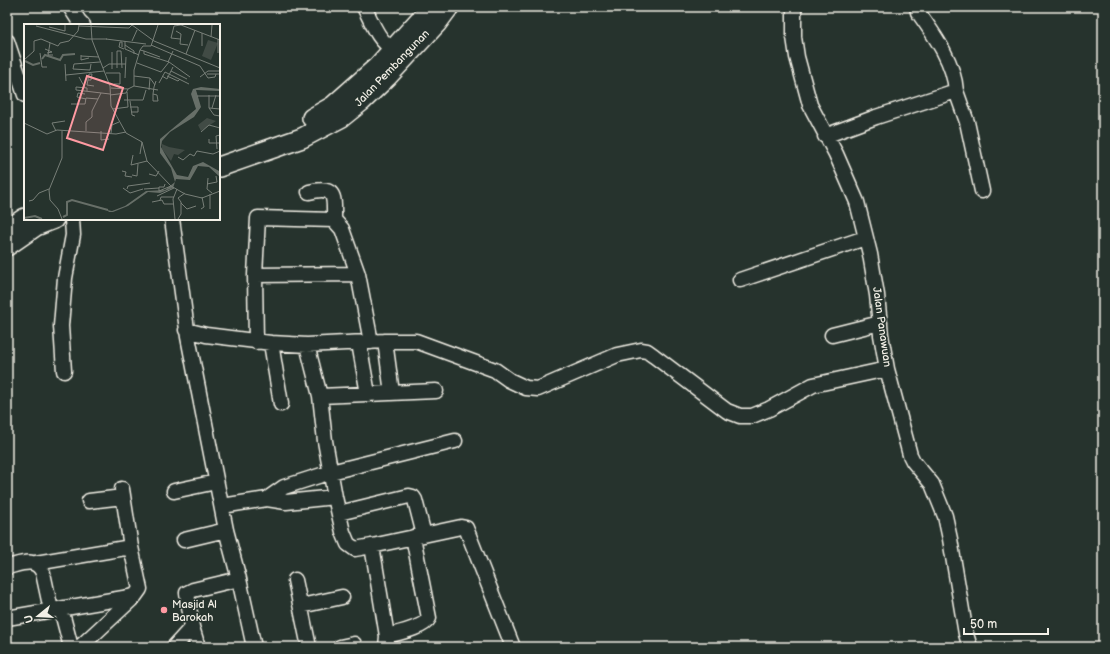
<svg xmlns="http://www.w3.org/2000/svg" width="1110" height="654" viewBox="0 0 1110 654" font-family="'Balsamiq Sans',sans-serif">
<rect width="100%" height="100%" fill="#26332d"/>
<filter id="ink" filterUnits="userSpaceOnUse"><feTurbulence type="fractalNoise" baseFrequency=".025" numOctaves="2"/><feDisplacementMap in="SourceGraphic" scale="8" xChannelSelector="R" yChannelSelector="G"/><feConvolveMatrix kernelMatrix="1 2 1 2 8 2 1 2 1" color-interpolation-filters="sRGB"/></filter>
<g filter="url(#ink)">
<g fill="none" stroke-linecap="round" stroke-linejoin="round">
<defs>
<path id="street" d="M70 7 79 21 83 25
M364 7C372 22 378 41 393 49
M794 7V37L797 57 810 105 836 154 857 202 870 254 877 295 881 335 887 369 910 455 913 461 932 484 945 516 950 539 966 634 970 647
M7 41 25 95
M956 91 967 122 982 191
M825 136 876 117 956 91C954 62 935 36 918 12L917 7
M309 192C337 185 334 198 334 220L342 229 358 274
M172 219 188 337 226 530 239 579 254 647
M255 275 358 274 371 342
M740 280 865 238
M186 330 206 335 271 343 307 345 385 341H416L495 370 509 380 526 388 538 389 617 355 641 350 647 351 654 356 727 411 740 416H752L769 409 813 385 887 369
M832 335 880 323
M385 341 392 393
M256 342 255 275 258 218 334 220
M271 343 281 404
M359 343 368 394
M307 345 320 396 325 441 335 497 343 532 348 544 355 549 372 546 461 527 466 528 513 647
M64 371 61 326 65 278 73 235 72 219
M320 396 436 391
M174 491 216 482
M267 499 284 487 331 472 455 441
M89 501 123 497
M222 506 267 499 286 502 335 497
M339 513 409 496 413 497 415 500 424 535
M184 540 226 530
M372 546 387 636 386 647
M36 563 131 547
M7 567C21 564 36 556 43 573L51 610
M295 580 309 647
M301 606 342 597
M61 609 71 647
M7 618 135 596 140 589 131 547 122 489
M387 636C398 633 424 628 429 618L413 537
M80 647 135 596
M174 647 192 627
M198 647 192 627 187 593 193 590 239 579
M340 647 354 644"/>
<path id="secondary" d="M312 118 333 106 377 67 431 7
M219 167 302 138 342 117 362 101 387 77 437 23 449 7
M7 230 25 218
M7 246 36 226 54 219"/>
</defs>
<use href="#street" stroke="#f4f1e8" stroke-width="17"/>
<use href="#secondary" stroke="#f4f1e8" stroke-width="22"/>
<use href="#street" stroke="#26332d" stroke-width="14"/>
<use href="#secondary" stroke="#26332d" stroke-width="19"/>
</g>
</g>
<circle fill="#ff9aa2" stroke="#26332d" stroke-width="1.5" cx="164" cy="610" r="4"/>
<g text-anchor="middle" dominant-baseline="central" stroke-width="3" stroke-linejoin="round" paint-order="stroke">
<g font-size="11" fill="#f4f1e8" stroke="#26332d">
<text transform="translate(392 68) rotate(-46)">Jalan Pembangunan</text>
<text transform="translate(882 327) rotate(82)">Jalan Panawuan</text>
</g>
<g font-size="11" fill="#f4f1e8" stroke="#26332d" text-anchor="start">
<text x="172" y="604">Masjid Al<tspan x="172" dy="13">Barokah</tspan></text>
</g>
</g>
<g transform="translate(24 24)">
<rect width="196" height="196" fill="#26332d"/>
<path d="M184 16 194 19 187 36 178 32ZM183 94 192 97 177 107 174 101ZM138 120 145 123 161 126 154 131 150 130 147 137 138 125Z" fill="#414b45"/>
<path d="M177 63 196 65V67L172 66 177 83 170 93 146 108 138 117 137 123 153 151 164 153 169 142 179 138 195 147 196 153 185 143 174 142 166 156 152 155 149 164 136 169 124 168 104 182 89 188H85L83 186 88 187 101 182 122 167 141 166 151 158 147 144 136 129V115L172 85 167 70 169 65Z" fill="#676f68"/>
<path fill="none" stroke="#676f68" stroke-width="2" d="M18 35 21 31 36 36 39 31 51 30M1 37 9 41 16 39M39 193 43 191V178L48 176 84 186M0 194 11 192 18 195"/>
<path fill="none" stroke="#787f78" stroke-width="1" d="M67 1 68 16 86 62 87 82 102 109 118 118 123 137 147 162 161 170 178 174 196 167M108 1 130 17 196 44M12 2 62 15H83M55 2 105 4 108 1M25 3 41 7V1M152 7 157 10 156 20 164 21M178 9V22M187 13 188 1M82 15 122 20M156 15 147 14 150 2 157 1 196 16M194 15V29M101 17V25L115 31M108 17 113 6M26 19 24 31H29M101 21 110 27V30M127 21 176 42 184 54 191 53 192 50M98 23V18H96L95 23 100 25M21 25 28 28 23 29M116 26 120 27V30L145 38 166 53M120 27 136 33M16 29 18 43H23M162 30 171 6M57 31V36L65 34M57 32 75 33M0 36 10 27V17L17 15 34 22 36 19 45 17 54 7 55 1M144 38 149 27M113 39 137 48 145 38M41 40 42 57M67 40 66 46 49 45 50 40 76 38M79 44 85 40H102M93 44V27H97L98 44M88 45V28M147 47 163 55M0 49V68M82 49H96V60H90M65 50 63 61 70 62M183 50H196M42 51 80 47M110 52 126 54 131 61M138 52 143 55 149 43M143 52 154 57 156 55M55 53 61 64M176 53 184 47H196M101 54 102 33M64 56H67L68 50H65M135 59 141 48 165 60M110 62 134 66M87 64 104 65M125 66 126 54M63 67V64L52 63V66L86 70M61 70 54 69 53 73 62 75M129 70 133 71 134 77H129V70L130 63 132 57M86 71 102 69 104 65 110 62V46L116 26 119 22H127L134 1M185 71V84L196 85M173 72H196M100 76H119L122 66M106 77 108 91 111 92M47 80H61L62 74 74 75M106 83H114V88H107M185 84 190 91 196 92M188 84 192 71M89 85 104 83 103 68M0 99 23 110 33 106 92 110 102 108M32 107 28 99 41 97M62 107V98L68 93V87L77 69M77 107V116L85 115M177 108 185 101 196 104M87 109 88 101 95 98M185 115V119H196M193 125 192 112 196 111M116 130 118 118M109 131 107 141 123 137M154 133 159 136 166 130 170 132 173 127 189 130 196 127M98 147 102 148 101 152 108 153M125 150 132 152 135 147M108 151 113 152 114 140M184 154 183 165 188 169M141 160 140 163H135V167L147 162M183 160 193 158 192 152M99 164 106 169 119 165M103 165 104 162 126 159M120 165 135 164M133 172 150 164M136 176 137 173H150M5 177 9 176 15 169 25 165M128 178 138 176 140 180H149M157 179 163 185 172 182M177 185 180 183 178 173M186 185V170M38 195 34 185 26 176 25 166 38 134V107M151 195 149 175 153 165M154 195 157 190V178L154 174 161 169"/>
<path fill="#ff9aa2" fill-opacity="0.15" stroke="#ff9aa2" stroke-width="2" d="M63 52 99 64 79 126 43 114Z"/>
<rect width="196" height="196" fill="none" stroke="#f4f1e8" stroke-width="2"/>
</g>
<rect width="1110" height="654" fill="none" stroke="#26332d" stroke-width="24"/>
<rect x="12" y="12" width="1086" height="630" fill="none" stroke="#f4f1e8" stroke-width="1.5" filter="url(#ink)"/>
<g transform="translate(38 616) rotate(252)" stroke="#26332d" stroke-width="3" paint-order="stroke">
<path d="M0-3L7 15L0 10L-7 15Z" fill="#f4f1e8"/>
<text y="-6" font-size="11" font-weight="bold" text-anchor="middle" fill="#f4f1e8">U</text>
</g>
<path d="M964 628v6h84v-6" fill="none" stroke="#f4f1e8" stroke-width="2"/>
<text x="970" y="628" font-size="12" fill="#f4f1e8" stroke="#26332d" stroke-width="3" paint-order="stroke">50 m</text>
</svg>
